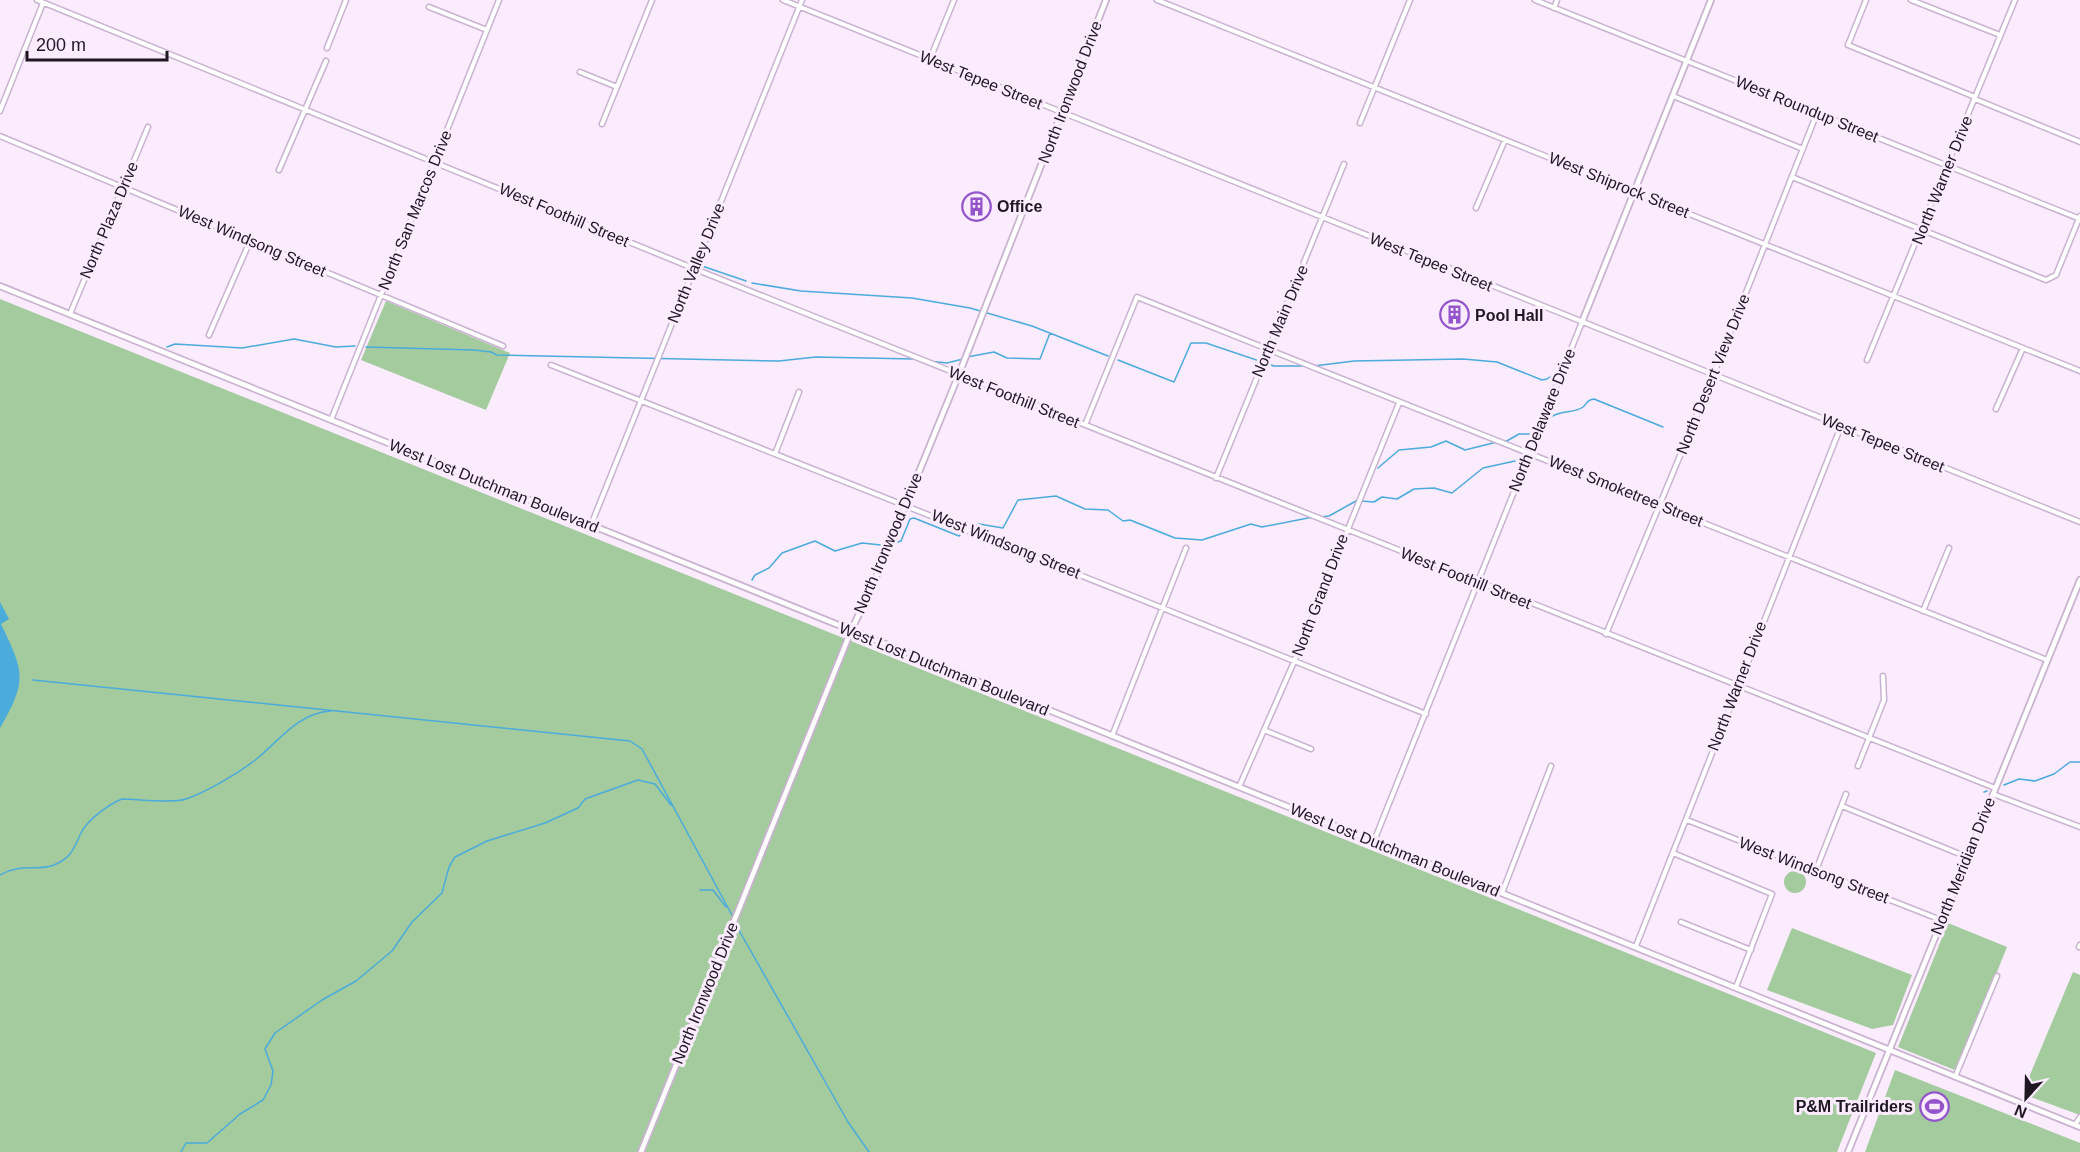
<svg xmlns="http://www.w3.org/2000/svg" width="2080" height="1152" viewBox="0 0 2080 1152" font-family="Helvetica,sans-serif">
<rect width="100%" height="100%" fill="#faebfd"/>
<path fill="#a3cb9e" d="M0 299 1876 1053 1837 1152H0Z
M386 301 510 353 486 410 361 360Z
M1784 882a11 11 0 1 1 22 0a11 11 0 1 1-22 0Z
M1948 923 2007 947 1957 1071 1898 1047Z
M1792 928 1912 975 1893 1025 1872 1029 1767 990Z
M2073 972 2080 975V1115L2022 1094Z
M1895 1070 2080 1143V1152H1865Z"/>
<path fill="#4babdb" d="M0 602 9 619 1 624C24 672 28 680 0 728Z"/>
<g fill="none" stroke-linecap="round" stroke-linejoin="round">
<path stroke="#4babdb" stroke-width="1.5" d="M702 266 746 281
M752 283 801 291 912 298 970 308 1032 326 1108 356
M167 347 175 344 242 348 294 339 336 347 355 346
M366 347 474 350 491 352 497 355 779 361 816 357 915 359
M967 357 994 352 1007 358 1040 359 1050 333
M1118 360 1174 382 1191 343H1206L1274 366H1306
M929 361 947 363 963 359
M1314 366 1354 361 1463 359 1497 362 1542 380 1547 379 1557 372
M1543 423C1558 408 1572 415 1583 407 1588 403 1586 400 1594 399L1663 427
M1505 442 1519 434H1531L1537 428
M1378 468 1399 450 1431 447 1446 441 1465 450 1497 442
M1361 501 1374 502 1382 497 1397 499 1414 489 1434 488 1452 493 1483 468 1515 461
M1320 517 1329 516 1356 501
M974 526 979 524 1003 528 1018 500 1056 496 1085 509 1108 510 1123 521 1130 520 1175 538 1202 540 1251 524 1262 527 1313 517
M895 543 901 541 910 519 914 518 959 536 961 534
M752 580 755 575 769 568 782 553 815 541 835 551 862 543 881 545
M33 680 630 741 642 749 732 915
M2004 785 2019 779 2035 781 2054 774 2070 762H2080
M1984 792 1987 791
M0 875C24 862 36 872 54 865 73 857 74 847 82 831 89 819 109 804 122 799 138 799 172 804 186 799 207 792 242 771 259 757 281 738 299 713 331 711
M700 890H713L726 907
M736 925 848 1122 869 1152
M181 1152 186 1143H207L240 1114 263 1100 271 1085 273 1071 265 1049 275 1033 322 1000 356 981 392 951 412 922 442 893 449 867 455 857 487 841 545 823 578 808 585 799 596 795 638 780 655 784 671 805"/>
<defs>
<path id="minor" d="M37 0 700 271 1995 788
M783 0 2080 522
M1157 0 2080 371
M1535 0 2080 219
M1866 0 1848 45 1975 97
M1911 0 2000 35
M429 7 487 30
M1554 8 1557 0
M327 48 346 0
M930 59 954 0
M580 72 617 87
M1673 96 1803 149
M1975 99 2080 142
M0 111 43 3
M1360 123 1410 0
M602 124 652 0
M0 136 503 346
M279 170 326 61
M1792 177 2046 280 2056 275 2080 216
M1476 208 1505 140
M70 314 148 127
M209 335 250 241
M1867 360 2015 0
M551 365C843 481 1135 596 1426 714
M1996 409 2023 348
M331 420 499 0
M1085 425 1137 297 2047 660
M775 454 799 392
M1216 478 1344 164
M591 525 802 0
M1923 611 1949 548
M1606 634 1711 381 1817 113
M1264 730 1311 749
M1112 736 1186 548
M1858 766 1884 700 1883 676
M1239 787 1297 655 1399 403
M1993 794 2080 827
M1842 806 1967 857
M1687 820 1941 920
M1374 841 1582 322
M1673 853 1772 894 1736 987
M1816 870 1846 794
M1502 893 1551 766
M1681 922 1751 950
M1636 946 1841 426
M2079 947 2080 945
M1955 1077 1997 976
M2075 1125 2080 1117"/>
<path id="tertiary" d="M0 286 2080 1127
M1582 322 1711 0
M641 1152 851 631 874 582 959 374 1106 0
M1848 1152 2080 580"/>
</defs>
<use href="#minor" stroke="#cab3d0" stroke-width="7"/>
<use href="#tertiary" stroke="#cab3d0" stroke-width="8"/>
<use href="#minor" stroke="#fff" stroke-width="4"/>
<use href="#tertiary" stroke="#fff" stroke-width="4.5"/>
</g>
<defs>
<symbol id="building-ring" viewBox="-11 -11 22 22"><circle r="9.5" fill="#faebfd" stroke="#9455cb" stroke-width="1.5"/><path d="M-4-6H4V6H1V3H-1V6H-4ZM-2.5-4.3h1.7v1.8h-1.7ZM.8-4.3h1.7v1.8H.8ZM-2.5-1h1.7V.8h-1.7ZM.8-1h1.7V.8H.8Z" fill="#9455cb"/></symbol>
<symbol id="stadium-ring" viewBox="-11 -11 22 22"><circle r="9.5" fill="#faebfd" stroke="#9455cb" stroke-width="1.5"/><path d="M0-5a6.5 5 0 1 0 0 10a6.5 5 0 1 0 0-10ZM-3.5-1.8h7v3.6h-7Z" fill="#9455cb"/></symbol>
</defs>
<g fill-rule="evenodd">
<use href="#building-ring" x="960" y="190" width="33" height="33"/>
<use href="#building-ring" x="1438" y="298" width="33" height="33"/>
<use href="#stadium-ring" x="1918" y="1090" width="33" height="33"/>
</g>
<g text-anchor="middle" dominant-baseline="central" stroke-width="6" stroke-linejoin="round" paint-order="stroke">
<g font-size="16" fill="#1f1722" stroke="#faebfd">
<text transform="translate(981 80) rotate(22)">West Tepee Street</text>
<text transform="translate(1070 92) rotate(-69)">North Ironwood Drive</text>
<text transform="translate(1807 109) rotate(22)">West Roundup Street</text>
<text transform="translate(1942 180) rotate(-68)">North Warner Drive</text>
<text transform="translate(1619 185) rotate(22)">West Shiprock Street</text>
<text transform="translate(415 210) rotate(-68)">North San Marcos Drive</text>
<text transform="translate(564 215) rotate(23)">West Foothill Street</text>
<text transform="translate(109 220) rotate(-67)">North Plaza Drive</text>
<text transform="translate(252 241) rotate(23)">West Windsong Street</text>
<text transform="translate(1431 262) rotate(22)">West Tepee Street</text>
<text transform="translate(696 263) rotate(-68)">North Valley Drive</text>
<text transform="translate(1280 321) rotate(-67)">North Main Drive</text>
<text transform="translate(1713 374) rotate(-68)">North Desert View Drive</text>
<text transform="translate(1014 397) rotate(22)">West Foothill Street</text>
<text transform="translate(1542 420) rotate(-68)">North Delaware Drive</text>
<text transform="translate(1883 443) rotate(22)">West Tepee Street</text>
<text transform="translate(494 486) rotate(22)">West Lost Dutchman Boulevard</text>
<text transform="translate(1626 491) rotate(22)">West Smoketree Street</text>
<text transform="translate(888 543) rotate(-67)">North Ironwood Drive</text>
<text transform="translate(1006 544) rotate(22)">West Windsong Street</text>
<text transform="translate(1466 578) rotate(22)">West Foothill Street</text>
<text transform="translate(1320 595) rotate(-69)">North Grand Drive</text>
<text transform="translate(944 669) rotate(22)">West Lost Dutchman Boulevard</text>
<text transform="translate(1737 686) rotate(-69)">North Warner Drive</text>
<text transform="translate(1395 850) rotate(22)">West Lost Dutchman Boulevard</text>
<text transform="translate(1963 866) rotate(-68)">North Meridian Drive</text>
<text transform="translate(1814 870) rotate(21)">West Windsong Street</text>
<text transform="translate(705 993) rotate(-68)">North Ironwood Drive</text>
</g>
<g font-size="16" font-weight="bold" fill="#1f1722" stroke="#faebfd" text-anchor="start">
<text x="997" y="206">Office</text>
<text x="1475" y="315">Pool Hall</text>
<text x="1913" y="1106" text-anchor="end">P&amp;M Trailriders</text>
</g>
</g>
<g transform="translate(2026 1098) rotate(202)" stroke="#faebfd" stroke-width="4.5" paint-order="stroke">
<path d="M0-4.5L10 22L0 15L-10 22Z" fill="#1f1722"/>
<text y="-9" font-size="16" font-weight="bold" text-anchor="middle" fill="#1f1722">N</text>
</g>
<path d="M27 51v9h140v-9" fill="none" stroke="#1f1722" stroke-width="3"/>
<text x="36" y="51" font-size="18" fill="#1f1722" stroke="#faebfd" stroke-width="4.5" paint-order="stroke">200 m</text>
</svg>
